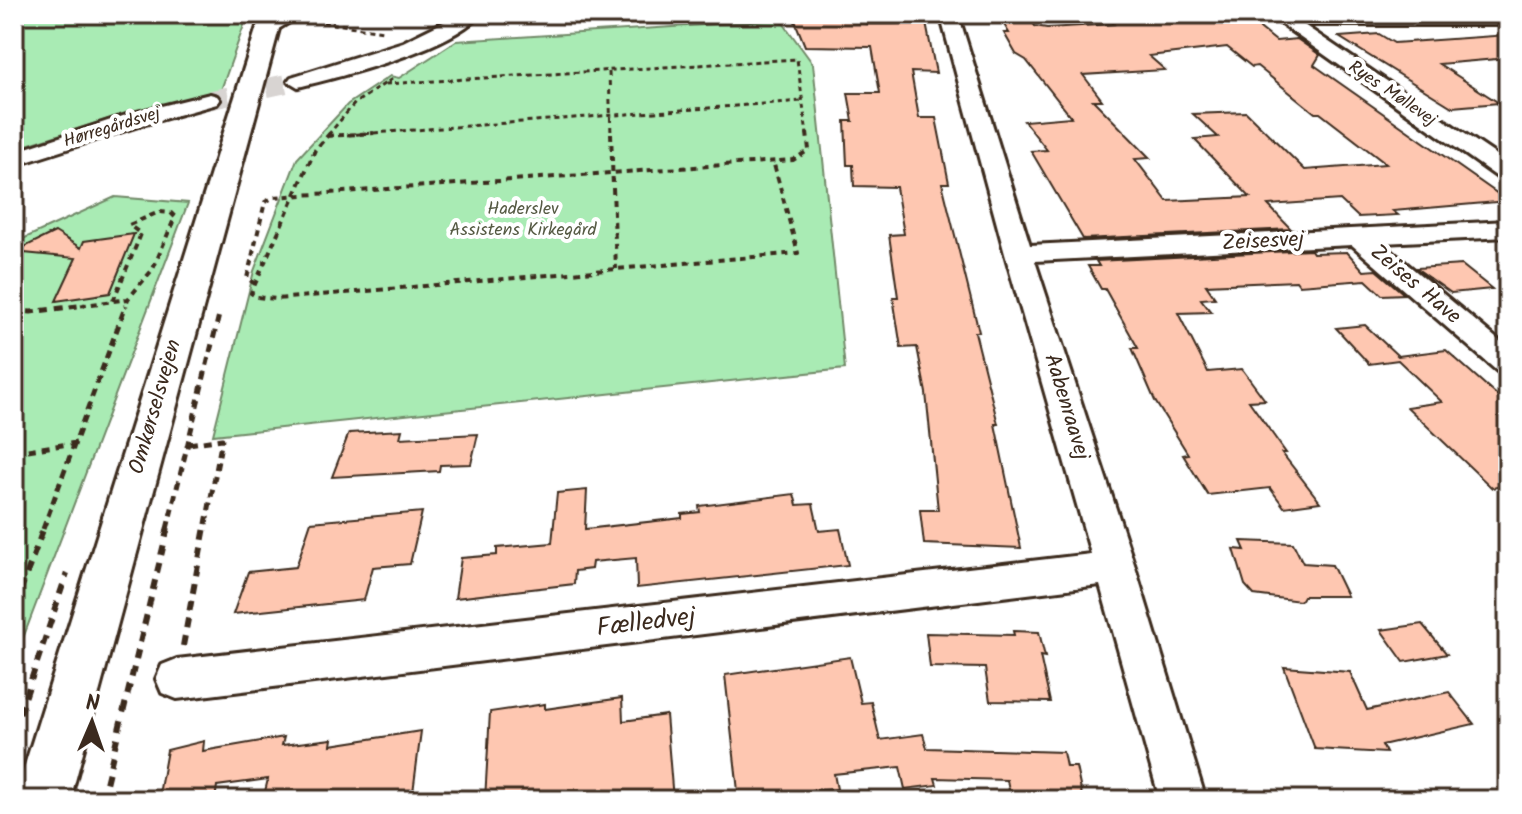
<svg xmlns="http://www.w3.org/2000/svg" width="1522" height="814" viewBox="0 0 1522 814" font-family="Kalam,sans-serif">
<rect width="100%" height="100%" fill="#fff"/>
<filter id="ink" filterUnits="userSpaceOnUse"><feTurbulence type="fractalNoise" baseFrequency=".0125" numOctaves="2"/><feDisplacementMap in="SourceGraphic" scale="16" xChannelSelector="R" yChannelSelector="G"/><feConvolveMatrix kernelMatrix="1 2 1 2 8 2 1 2 1" color-interpolation-filters="sRGB"/></filter>
<g filter="url(#ink)">
<path fill="#a9ebb4" stroke="#728a69" stroke-width="2" d="M14 14H248L221 90 115 117 14 149Z
M781 20 813 64 845 369 213 435 254 271 297 159 348 104 390 76 399 78 456 41Z
M115 197 188 203 14 662V243Z"/>
<path fill="#fec7b1" stroke="#3b2a1e" stroke-width="2" fill-rule="evenodd" d="M792 14H839L848 20 870 24 926 23 936 73 911 72 919 118H936L949 183H942L979 332H975L998 424H995L1021 548 924 544 920 510H938L926 393 917 347 901 348 893 297H898L889 235 904 234 896 187 854 186 853 165H847L845 121H853L848 93H880L872 47 805 46Z
M1107 14H1135L1139 20 1246 17 1276 41 1297 39 1320 55 1314 65 1508 201 1393 211 1398 215 1358 217 1340 200 1268 205 1291 229 1083 239 1031 151 1047 150 1024 121 1071 117 1026 60 1016 54 1004 33H1009L1002 21H1032L1035 26 1047 28 1114 24ZM1227 47 1252 67 1257 66 1315 113H1320L1386 164 1305 170 1246 112 1193 114 1218 137 1194 139 1250 197 1167 201 1135 159 1150 158 1093 100H1102L1083 75 1165 70 1149 56Z
M1379 34 1394 43 1508 35V58L1439 64 1499 103 1452 107 1339 37Z
M55 232 81 248 84 241 134 234 110 293 56 301 76 258 14 252Z
M1311 250 1313 253 1347 252 1364 271 1376 270 1404 294 1382 295 1366 280 1299 285 1296 281 1206 285 1215 298 1201 299 1211 312 1178 313 1208 372 1242 369 1265 400 1249 401 1286 453H1282L1320 502 1284 507 1270 488 1208 495 1183 455 1188 454 1155 401 1132 348H1138L1105 289H1101L1088 266H1099L1096 261Z
M1462 265 1492 289 1451 293 1416 268Z
M1365 325 1398 356 1446 350 1508 405V485L1492 488 1407 407 1442 402 1398 360 1369 364 1336 328Z
M402 430 400 438 478 434 471 464 440 465 439 471 332 477 349 433Z
M587 490 585 529 682 518V514L700 512 699 506 794 494 797 505 813 504 819 531 840 529 848 565 637 588 636 558 592 562 591 569 575 571 574 584 455 598 461 558 497 555V548L552 543 557 493Z
M422 512 410 564 373 567 364 600 233 614 248 572 296 567 311 522Z
M1241 541 1293 543 1303 563 1332 565 1347 596H1303L1300 601 1254 595 1245 585 1234 549 1245 550Z
M1422 624 1447 654 1404 662 1381 630Z
M1013 631 1039 632 1045 657 1040 656 1050 702 990 701 985 668 930 667 926 633 1014 635Z
M850 657 861 703 871 702 880 740 923 734 927 748 1063 752 1066 767H1076L1083 800H1011L1007 780 935 778 937 785 905 789 900 767 834 774 837 789 812 791 814 800H739L725 675Z
M1284 667 1350 672 1367 710 1449 692 1474 724 1382 745 1386 753 1315 749Z
M622 698 623 721 666 715 673 800H485L490 712 545 704V709Z
M421 731 412 800H263L268 779 217 786 215 800H158L167 750 204 741 203 751 284 737 282 745 332 739 331 745Z"/>
<g fill="none" stroke-linecap="round" stroke-linejoin="round">
<path stroke="#d8d4d2" stroke-width="19" stroke-dasharray="19 10" stroke-linecap="butt" d="M210 100 298 81"/>
<defs>
<path id="minor" d="M281 14H303L275 31H263L260 27Z
M460 14H481C450 49 344 76 298 87L288 81 291 77 403 42Z
M842 14H926C914 24 854 25 842 14Z
M940 14H958L1030 245 1508 221V237L1382 243 1508 348V374L1497 371 1352 245 1035 261 1135 567 1206 800H1160L1100 585 177 699 162 693 156 679 162 665 177 659 1091 554 1005 254Z
M1267 14 1508 15V25H1304L1508 163V181L1500 179Z
M210 94 217 96 220 100 217 104 145 124 14 166V152L129 114Z"/>
<path id="major" d="M261 14H283L70 800H14Z"/>
</defs>
<use href="#minor" stroke="#3b2a1e" stroke-width="6"/>
<use href="#major" stroke="#3b2a1e" stroke-width="6"/>
<path stroke="#3b2a1e" stroke-width="3" stroke-dasharray="5 4" stroke-linecap="butt" d="M320 20 332 14
M314 21 383 31
M609 72 611 135
M385 84 797 59 807 135
M328 135 355 103 395 77
M347 135 802 101"/>
<path stroke="#3b2a1e" stroke-width="4" stroke-dasharray="6 5" stroke-linecap="butt" d="M330 133 315 150 251 293 257 297 276 299 798 253 773 161
M611 133 616 269
M327 136 374 133
M255 284 247 278 265 202 274 197 793 160 809 150 807 133
M113 301 141 234 129 225 159 212 171 213 175 217 153 269 128 299
M70 307 128 299 125 307"/>
<path stroke="#3b2a1e" stroke-width="5" stroke-dasharray="8 6" stroke-linecap="butt" d="M14 311 31 312 85 305
M189 444 222 439 205 529
M14 452 76 443
M43 529 126 305
M167 529 219 315"/>
<path stroke="#3b2a1e" stroke-width="6" stroke-dasharray="10 8" stroke-linecap="butt" d="M14 608 44 527
M183 646 205 527
M14 731 67 573
M102 800 168 527"/>
<use href="#minor" fill="#fff" fill-rule="evenodd"/>
<use href="#major" fill="#fff" fill-rule="evenodd"/>
</g>
</g>
<g text-anchor="middle" dominant-baseline="central" stroke-width="8" stroke-linejoin="round" paint-order="stroke">
<g font-size="18" fill="#3b2a1e" stroke="#fff">
<text transform="translate(1392 94) rotate(34)">Ryes Møllevej</text>
<text transform="translate(112 128) rotate(-17)">Hørregårdsvej</text>
</g>
<g font-size="18" fill="#565a44" stroke="#fff">
<text x="523" y="209">Haderslev<tspan x="523" dy="21">Assistens Kirkegård</tspan></text>
</g>
<g font-size="22" fill="#3b2a1e" stroke="#fff">
<text transform="translate(1263 242) rotate(-3)">Zeisesvej</text>
<text transform="translate(1415 285) rotate(40)">Zeises Have</text>
<text transform="translate(156 407) rotate(-74)">Omkørselsvejen</text>
<text transform="translate(1066 407) rotate(73)">Aabenraavej</text>
</g>
<g font-size="26" fill="#3b2a1e" stroke="#fff">
<text transform="translate(646 623) rotate(-7)">Fælledvej</text>
</g>
</g>
<rect width="1522" height="814" fill="none" stroke="#fff" stroke-width="48"/>
<rect x="24" y="24" width="1474" height="766" fill="none" stroke="#3b2a1e" stroke-width="3" filter="url(#ink)"/>
<g transform="translate(92 722) rotate(2)" stroke="#ffffff" stroke-width="6" paint-order="stroke">
<path d="M0-6L14 30L0 20L-14 30Z" fill="#3b2a1e"/>
<text y="-12" font-size="22" font-weight="bold" text-anchor="middle" fill="#3b2a1e">N</text>
</g>
</svg>
